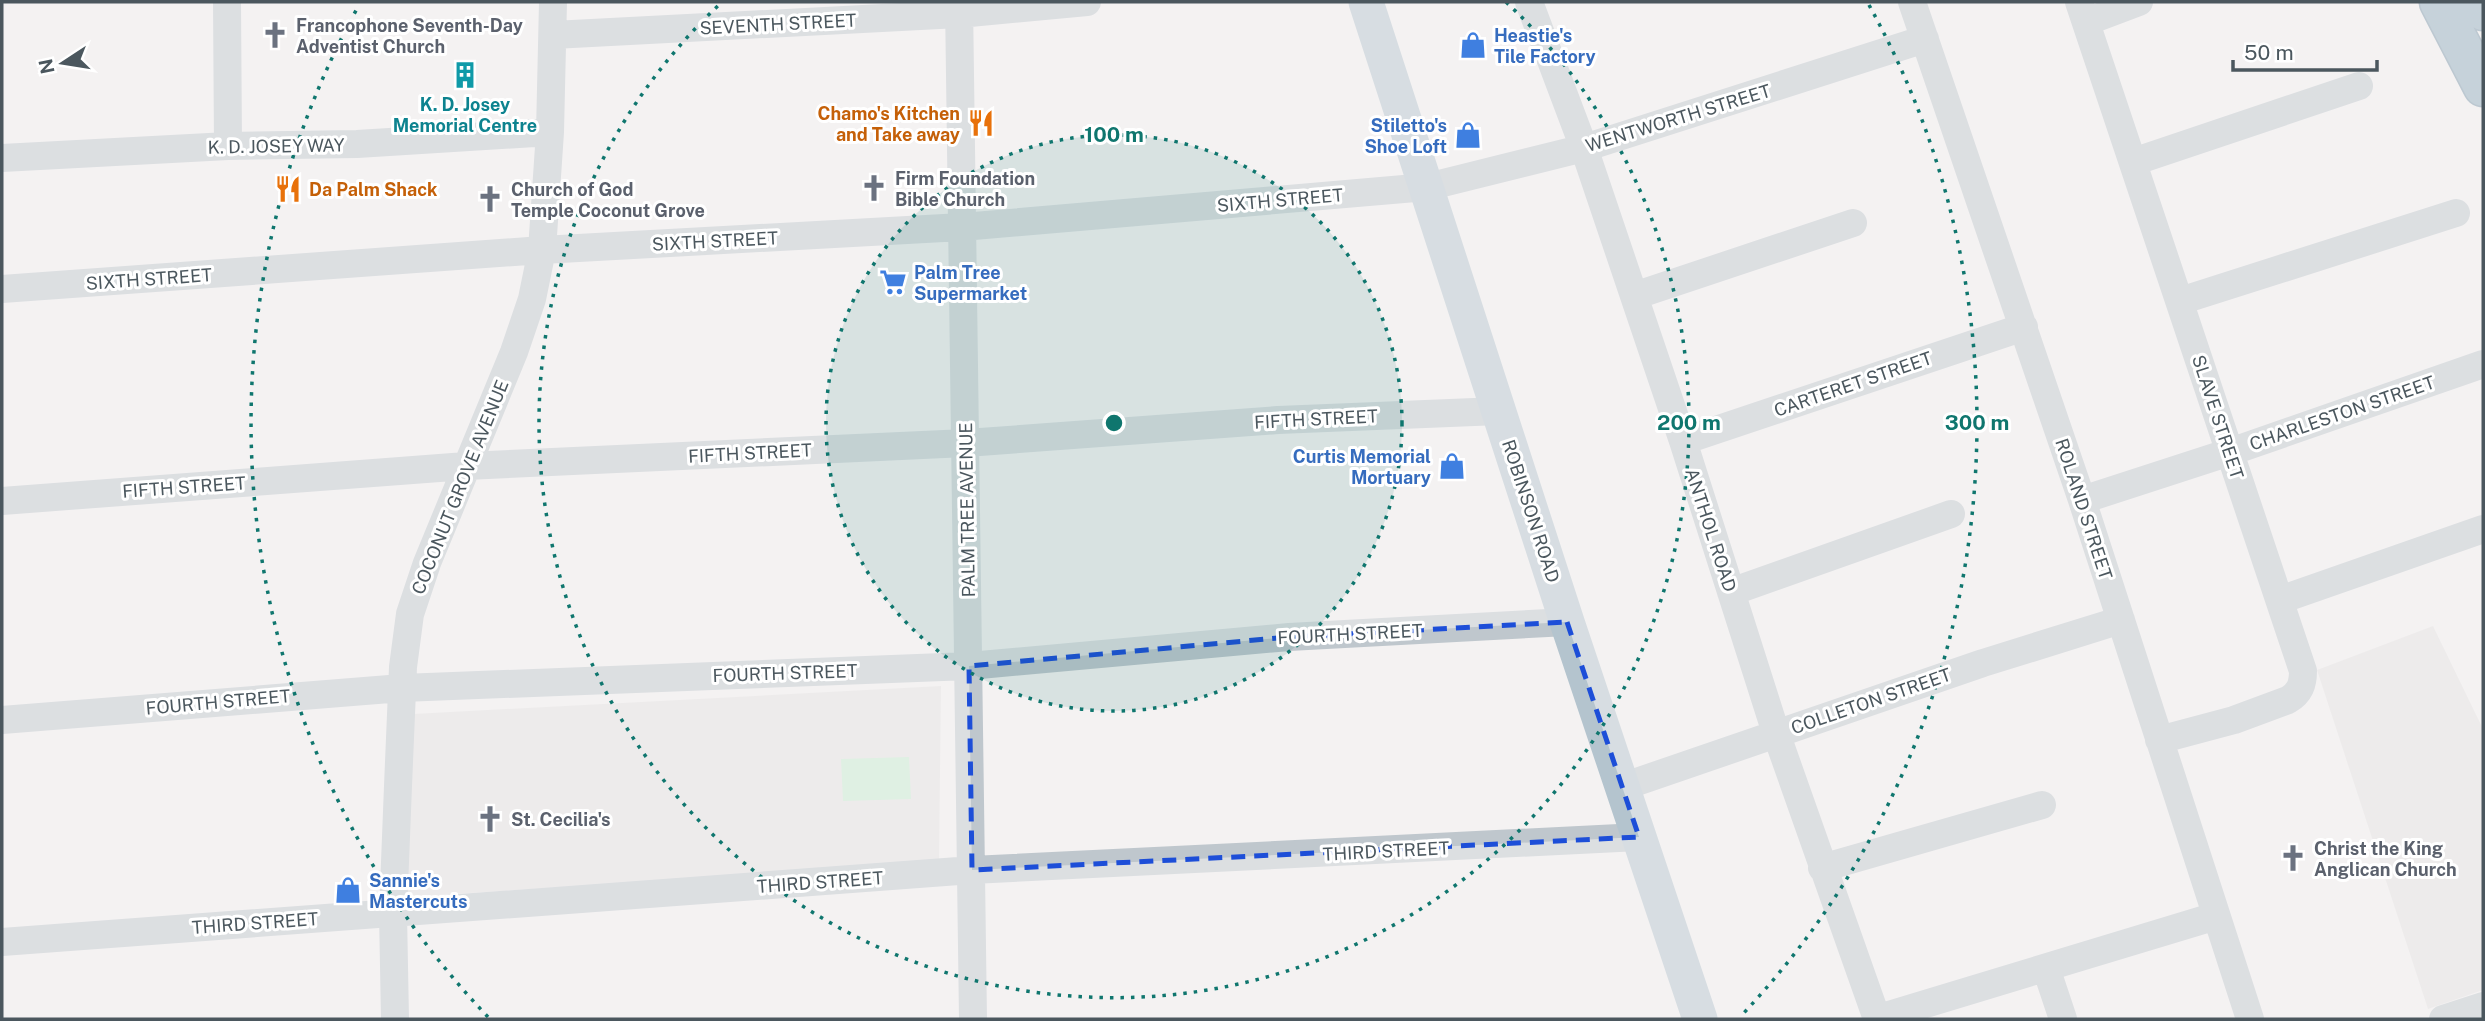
<svg xmlns="http://www.w3.org/2000/svg" width="2485" height="1021" viewBox="0 0 2485 1021" font-family="'Public Sans',sans-serif">
<rect width="100%" height="100%" fill="#f4f2f2"/>
<path fill="#e5e3e3" d="M2433 626 2483 729V990L2428 1009 2317 670Z
M941 686 939 863 407 897 413 714Z"/>
<path fill="#c5edd0" d="M909 757 911 799 843 801 841 759Z"/>
<g fill="none" stroke-linecap="round" stroke-linejoin="round">
<defs>
<path id="highway" d="M2439 2 2483 87
M2479 2 2483 11"/>
</defs>
<use href="#highway" stroke="#7995a8" stroke-width="41"/>
<path stroke="#bfc7cd" stroke-width="28" d="M227 2 228 146
M959 2 973 1019
M1529 2 1584 148 1683 441 1776 733 1877 1019
M1912 2 2082 500 2250 1019
M2079 2 2303 671C2303 684 2300 693 2288 700L2234 720 2159 740
M2086 22 2139 2
M553 35 959 14 1087 2
M2 158 228 146 357 144 550 132
M2133 162 2359 86
M2 289 542 250 962 227 1427 187 1584 148 1925 39
M1634 296 1853 223
M2180 301 2456 213
M1683 441 2024 327
M2082 500 2230 452 2483 364
M2 501 466 466 966 443 1278 420 1499 411
M1731 592 1951 514
M2280 600 2483 529
M2 720 402 688 969 666 1289 637 1567 622
M1622 787 1983 663 2121 620
M1822 868 2042 805
M2 942 972 870 1639 837
M2046 968 2063 1019
M395 1019 393 913 398 786 403 667 410 614 427 563 514 352 532 299 542 250 550 132 553 2
M1876 1019 2216 916
M2443 1019 2483 1006"/>
<path stroke="#b4c4ce" stroke-width="35" d="M1366 2 1567 622 1700 1019"/>
<use href="#highway" stroke="#8eaabc" stroke-width="38"/>
</g>
<path d="M0 0H2485V1021H0ZM1567 622 1639 837 972 870 969 666 1289 637Z" fill="#f4f2f2" fill-opacity=".55" fill-rule="evenodd"/>
<path fill="none" stroke="#1d4ed8" stroke-width="5" stroke-dasharray="14 9" stroke-linejoin="round" d="M1567 622 1639 837 972 870 969 666 1289 637Z"/>
<circle cx="1114" cy="423" r="288" fill="#0f766e" fill-opacity=".12"/>
<g fill="none" stroke="#0f766e" stroke-width="3.5" stroke-dasharray="3.5 7">
<circle cx="1114" cy="423" r="288"/>
<path d="M1506 2A575 575 0 1 1 722 2"/>
<path d="M488 1017A863 863 0 0 1 359 5M1869 5A863 863 0 0 1 1740 1017"/>
</g>
<defs>
<symbol id="church-bare" viewBox="-9 -9 18 18"><path d="M-1.2-6h2.4v3.5h3.3v2.4h-3.3V6h-2.4V-.1h-3.3v-2.4h3.3Z" fill="#6b7280" stroke="#fff" stroke-width="2.5" paint-order="stroke"/></symbol>
<symbol id="shop-bare" viewBox="-9 -9 18 18"><path d="M-5-2.5h2.3a2.7 3.5 0 0 1 5.4 0H5L5.5 6h-11ZM-1.5-2.5h3a1.5 2.3 0 0 0-3 0Z" fill="#3f7fe0" stroke="#fff" stroke-width="2.5" paint-order="stroke"/></symbol>
<symbol id="building-bare" viewBox="-9 -9 18 18"><path d="M-4-6H4V6H1V3H-1V6H-4ZM-2.5-4.3h1.7v1.8h-1.7ZM.8-4.3h1.7v1.8H.8ZM-2.5-1h1.7V.8h-1.7ZM.8-1h1.7V.8H.8Z" fill="#0f9aa8" stroke="#fff" stroke-width="2.5" paint-order="stroke"/></symbol>
<symbol id="restaurant-bare" viewBox="-9 -9 18 18"><path d="M-5-6h1v4h1v-4h1v4h1v-4h1v5L-1.5 .5V6h-2V.5L-5-1ZM5-6V6H3V1.5H1.5Q1.5-4 5-6Z" fill="#e8710a" stroke="#fff" stroke-width="2.5" paint-order="stroke"/></symbol>
<symbol id="supermarket-bare" viewBox="-9 -9 18 18"><path d="M-6-5.5h2.5l.6 2H6L4.5 2H-2.5L-4.4-4H-6ZM-1.5 3.2a1.3 1.3 0 1 0 .1 0ZM3 3.2a1.3 1.3 0 1 0 .1 0Z" fill="#3f7fe0" stroke="#fff" stroke-width="2.5" paint-order="stroke"/></symbol>
</defs>
<g fill-rule="evenodd">
<use href="#church-bare" x="256" y="16" width="38" height="38"/>
<use href="#shop-bare" x="1454" y="26" width="38" height="38"/>
<use href="#building-bare" x="446" y="56" width="38" height="38"/>
<use href="#restaurant-bare" x="962" y="104" width="38" height="38"/>
<use href="#shop-bare" x="1449" y="116" width="38" height="38"/>
<use href="#church-bare" x="855" y="169" width="38" height="38"/>
<use href="#restaurant-bare" x="269" y="170" width="38" height="38"/>
<use href="#church-bare" x="471" y="180" width="38" height="38"/>
<use href="#supermarket-bare" x="874" y="263" width="38" height="38"/>
<use href="#shop-bare" x="1433" y="447" width="38" height="38"/>
<use href="#church-bare" x="471" y="800" width="38" height="38"/>
<use href="#church-bare" x="2274" y="839" width="38" height="38"/>
<use href="#shop-bare" x="329" y="871" width="38" height="38"/>
</g>
<g text-anchor="middle" dominant-baseline="central" stroke-width="6" stroke-linejoin="round" paint-order="stroke">
<g font-size="18" fill="#4b575e" stroke="#fff">
<text transform="translate(778 24) rotate(-3)">SEVENTH STREET</text>
<text transform="translate(1678 118) rotate(-17)">WENTWORTH STREET</text>
<text transform="translate(276 146) rotate(-1)">K. D. JOSEY WAY</text>
<text transform="translate(1280 200) rotate(-5)">SIXTH STREET</text>
<text transform="translate(715 241) rotate(-3)">SIXTH STREET</text>
<text transform="translate(149 279) rotate(-4)">SIXTH STREET</text>
<text transform="translate(1853 384) rotate(-19)">CARTERET STREET</text>
<text transform="translate(2342 413) rotate(-19)">CHARLESTON STREET</text>
<text transform="translate(2218 417) rotate(72)">SLAVE STREET</text>
<text transform="translate(1316 419) rotate(-3)">FIFTH STREET</text>
<text transform="translate(750 453) rotate(-3)">FIFTH STREET</text>
<text transform="translate(184 487) rotate(-4)">FIFTH STREET</text>
<text transform="translate(460 487) rotate(-68)">COCONUT GROVE AVENUE</text>
<text transform="translate(2084 509) rotate(72)">ROLAND STREET</text>
<text transform="translate(967 510) rotate(-91)">PALM TREE AVENUE</text>
<text transform="translate(1531 511) rotate(72)">ROBINSON ROAD</text>
<text transform="translate(1711 530) rotate(72)">ANTHOL ROAD</text>
<text transform="translate(1350 634) rotate(-3)">FOURTH STREET</text>
<text transform="translate(785 673) rotate(-2)">FOURTH STREET</text>
<text transform="translate(1871 701) rotate(-19)">COLLETON STREET</text>
<text transform="translate(218 702) rotate(-5)">FOURTH STREET</text>
<text transform="translate(1386 851) rotate(-3)">THIRD STREET</text>
<text transform="translate(820 882) rotate(-4)">THIRD STREET</text>
<text transform="translate(255 923) rotate(-4)">THIRD STREET</text>
</g>
<g font-size="18" font-weight="bold" fill="#5b616d" stroke="#fff" text-anchor="start">
<text x="296" y="25">Francophone Seventh-Day<tspan x="296" dy="21">Adventist Church</tspan></text>
<text x="895" y="178">Firm Foundation<tspan x="895" dy="21">Bible Church</tspan></text>
<text x="511" y="189">Church of God<tspan x="511" dy="21">Temple Coconut Grove</tspan></text>
<text x="511" y="819">St. Cecilia's</text>
<text x="2314" y="848">Christ the King<tspan x="2314" dy="21">Anglican Church</tspan></text>
</g>
<g font-size="18" font-weight="bold" fill="#366cbe" stroke="#fff" text-anchor="start">
<text x="1494" y="35">Heastie's<tspan x="1494" dy="21">Tile Factory</tspan></text>
<text x="1447" y="125" text-anchor="end">Stiletto's<tspan x="1447" dy="21">Shoe Loft</tspan></text>
<text x="914" y="272">Palm Tree<tspan x="914" dy="21">Supermarket</tspan></text>
<text x="1431" y="456" text-anchor="end">Curtis Memorial<tspan x="1431" dy="21">Mortuary</tspan></text>
<text x="369" y="880">Sannie's<tspan x="369" dy="21">Mastercuts</tspan></text>
</g>
<g font-size="18" font-weight="bold" fill="#0d838f" stroke="#fff">
<text x="465" y="104">K. D. Josey<tspan x="465" dy="21">Memorial Centre</tspan></text>
</g>
<g font-size="18" font-weight="bold" fill="#c56008" stroke="#fff" text-anchor="end">
<text x="960" y="113">Chamo's Kitchen<tspan x="960" dy="21">and Take away</tspan></text>
<text x="309" y="189" text-anchor="start">Da Palm Shack</text>
</g>
</g>
<circle cx="1114" cy="423" r="10" fill="#0f766e" stroke="#fff" stroke-width="3.5"/>
<g font-size="21" text-anchor="middle" font-weight="bold" fill="#0f766e" stroke="#fff" stroke-width="6" stroke-linejoin="round" paint-order="stroke">
<text x="1114" y="142">100 m</text>
<text x="1689" y="430">200 m</text>
<text x="1977" y="430">300 m</text>
</g>
<rect width="2485" height="1021" fill="none" stroke="#4b575e" stroke-width="7"/>
<g transform="translate(63 63) rotate(258)" stroke="#ffffff" stroke-width="5" paint-order="stroke">
<path d="M0-5L12 26L0 18L-12 26Z" fill="#4b575e"/>
<text y="-10" font-size="19" font-weight="bold" text-anchor="middle" fill="#4b575e">N</text>
</g>
<path d="M2233 60v10h144v-10" fill="none" stroke="#4b575e" stroke-width="3.5"/>
<text x="2244" y="60" font-size="21" fill="#4b575e" stroke="#ffffff" stroke-width="5" paint-order="stroke">50 m</text>
</svg>
